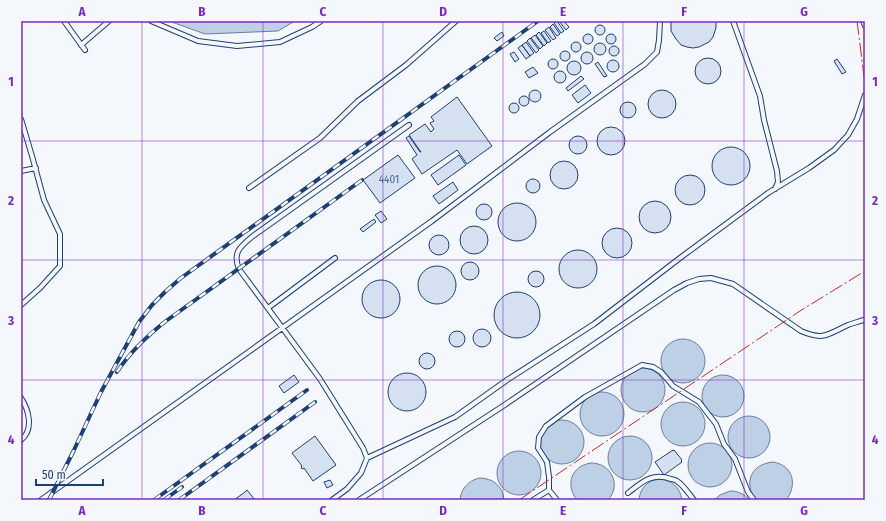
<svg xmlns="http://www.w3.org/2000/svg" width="886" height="521" viewBox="0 0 886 521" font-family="'Fira Sans Condensed',sans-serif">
<rect width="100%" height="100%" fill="#f4f7fb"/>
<path fill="#bed0e5" stroke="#687fa3" d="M169 21H295L278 31 205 34Z
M661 361a22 22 0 1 1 44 0a22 22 0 1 1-44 0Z
M621 390a22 22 0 1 1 44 0a22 22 0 1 1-44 0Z
M702 396a21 21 0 1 1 42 0a21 21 0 1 1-42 0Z
M580 414a22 22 0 1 1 44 0a22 22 0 1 1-44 0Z
M661 424a22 22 0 1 1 44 0a22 22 0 1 1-44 0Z
M728 437a21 21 0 1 1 42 0a21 21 0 1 1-42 0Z
M540 442a22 22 0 1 1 44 0a22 22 0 1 1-44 0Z
M608 458a22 22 0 1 1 44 0a22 22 0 1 1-44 0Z
M688 465a22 22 0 1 1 44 0a22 22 0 1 1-44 0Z
M497 473a22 22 0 1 1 44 0a22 22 0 1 1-44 0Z
M773 462C793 465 798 485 786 500H756C743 483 751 464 773 462Z
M591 463C611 463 622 485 608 500H577C565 485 571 466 591 463Z
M479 478C493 478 503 486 504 500H460C461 489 468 481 479 478Z
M659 479C672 480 680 487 682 500H639C640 488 647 481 659 479Z
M730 491C738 491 744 494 750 500H714L720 495Z"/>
<path fill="#d5e0f0" stroke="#1d3f73" d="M557 21 564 31 561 33 554 23Z
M559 21H564L569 27 566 30Z
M671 21H716V28L713 37 709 42 699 47 693 48 687 47 681 45 676 39 671 31Z
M553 24 560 34 557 36 550 27Z
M595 30a5 5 0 1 1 10 0a5 5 0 1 1-10 0Z
M549 27 556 38 553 40 545 30Z
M544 31 551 41 548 43 541 33Z
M502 32 504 36 497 41 494 38Z
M539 32 547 43 544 46 536 35Z
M606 39a5 5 0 1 1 10 0a5 5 0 1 1-10 0Z
M583 39a5 5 0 1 1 10 0a5 5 0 1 1-10 0Z
M535 35 543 46 540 49 531 38Z
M530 38 539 50 536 53 527 41Z
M526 42 534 53 530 56 522 45Z
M571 47a5 5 0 1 1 10 0a5 5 0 1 1-10 0Z
M594 49a6 6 0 1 1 12 0a6 6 0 1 1-12 0Z
M522 45 530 56 526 59 518 48Z
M609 51a5 5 0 1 1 10 0a5 5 0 1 1-10 0Z
M560 56a5 5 0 1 1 10 0a5 5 0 1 1-10 0Z
M581 58a6 6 0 1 1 12 0a6 6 0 1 1-12 0Z
M514 52 519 59 515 62 510 54Z
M695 71a13 13 0 1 1 26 0a13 13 0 1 1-26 0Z
M837 59 846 72 842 74 834 61Z
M548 64a5 5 0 1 1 10 0a5 5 0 1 1-10 0Z
M607 66a6 6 0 1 1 12 0a6 6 0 1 1-12 0Z
M567 68a7 7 0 1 1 14 0a7 7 0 1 1-14 0Z
M598 62 607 76 604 77 595 64Z
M533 67 538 73 529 78 525 72Z
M554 77a6 6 0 1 1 12 0a6 6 0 1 1-12 0Z
M581 76 584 79 568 91 566 88Z
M585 85 591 93 578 103 572 95Z
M648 104a14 14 0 1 1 28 0a14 14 0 1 1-28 0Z
M529 96a6 6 0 1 1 12 0a6 6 0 1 1-12 0Z
M519 101a5 5 0 1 1 10 0a5 5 0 1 1-10 0Z
M457 97 492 146 467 164 457 150 422 174 412 159 417 155 406 138 409 136 420 152H421L409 135 425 124 431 132 434 129 430 123 434 121 431 117Z
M620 110a8 8 0 1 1 16 0a8 8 0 1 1-16 0Z
M509 108a5 5 0 1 1 10 0a5 5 0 1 1-10 0Z
M597 141a14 14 0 1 1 28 0a14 14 0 1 1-28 0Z
M569 145a9 9 0 1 1 18 0a9 9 0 1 1-18 0Z
M712 166a19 19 0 1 1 38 0a19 19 0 1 1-38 0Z
M398 155 415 178 380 203 363 180Z
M459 155 466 165 438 185 431 175Z
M550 175a14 14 0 1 1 28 0a14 14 0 1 1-28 0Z
M675 190a15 15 0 1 1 30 0a15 15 0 1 1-30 0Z
M526 186a7 7 0 1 1 14 0a7 7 0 1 1-14 0Z
M453 182 458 190 439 204 433 196Z
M639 217a16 16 0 1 1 32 0a16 16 0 1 1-32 0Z
M498 222a19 19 0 1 1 38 0a19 19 0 1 1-38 0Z
M476 212a8 8 0 1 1 16 0a8 8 0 1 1-16 0Z
M381 211 387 219 381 223 375 215Z
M374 219 376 222 363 232 360 229Z
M460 240a14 14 0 1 1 28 0a14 14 0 1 1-28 0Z
M602 243a15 15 0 1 1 30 0a15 15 0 1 1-30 0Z
M429 245a10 10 0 1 1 20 0a10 10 0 1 1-20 0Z
M559 269a19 19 0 1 1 38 0a19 19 0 1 1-38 0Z
M461 271a9 9 0 1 1 18 0a9 9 0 1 1-18 0Z
M418 285a19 19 0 1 1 38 0a19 19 0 1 1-38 0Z
M528 279a8 8 0 1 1 16 0a8 8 0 1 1-16 0Z
M362 299a19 19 0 1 1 38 0a19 19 0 1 1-38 0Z
M494 315a23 23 0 1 1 46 0a23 23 0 1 1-46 0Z
M473 338a9 9 0 1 1 18 0a9 9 0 1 1-18 0Z
M449 339a8 8 0 1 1 16 0a8 8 0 1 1-16 0Z
M419 361a8 8 0 1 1 16 0a8 8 0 1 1-16 0Z
M388 392a19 19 0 1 1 38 0a19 19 0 1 1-38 0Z
M294 375 299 382 284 393 279 386Z
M315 436 336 465 313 481 304 468 302 469 301 467 302 466 292 453Z
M673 450V451L674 450 682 460 681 461 682 462 664 475 655 462Z
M330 480 333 485 327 488 324 482Z
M247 490 255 500H234L245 492Z"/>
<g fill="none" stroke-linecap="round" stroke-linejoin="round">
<defs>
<path id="service" d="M64 21 85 50
M151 21 198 41 237 46 280 42 312 27 321 21
M733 21 760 96 764 120 777 171 778 182 775 189
M863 21 865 26
M81 45 109 21
M21 119 32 156 44 200 60 234V266L40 288 21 305
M21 171 36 168
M249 188 320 138 358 101 406 65 456 21
M268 308 335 258
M21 398C29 410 34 430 21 440
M367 458 455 417 507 380 594 324 680 258 768 193 809 168 834 150 848 135 857 119 865 95
M628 493C642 482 652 472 671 479 672 479 676 480 677 481 684 486 689 494 694 500
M41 500 432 221 550 132 645 64 657 52 659 40 660 21
M332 500 347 489 361 473 367 458 363 448 320 379 239 269C232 252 241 246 253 236L409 125
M359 500 503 406 674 290 687 283 699 279 711 278 733 284 801 331C824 341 828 334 848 325 853 323 858 322 863 320L865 321
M533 500 549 490
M557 500 549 490V477L547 462 538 448 539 437 546 426 585 397 642 365 653 367 661 372 673 386 699 402 716 424 724 444 735 459 748 492 754 500"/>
</defs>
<use href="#service" stroke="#1d3f73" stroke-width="6"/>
<use href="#service" stroke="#f4f7fb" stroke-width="4"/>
<defs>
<path id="rail" d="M117 372C130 352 147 336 166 321L362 180
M49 500 74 450 101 392 139 322 152 305 166 291 181 278 538 21
M154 500 307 390
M164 500 182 487
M179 500 315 402"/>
</defs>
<use href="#rail" stroke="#1d3f73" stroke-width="4"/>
<use href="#rail" stroke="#f4f7fb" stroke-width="2.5" stroke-dasharray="8" stroke-linecap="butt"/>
<path stroke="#c62828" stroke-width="1" stroke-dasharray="14 3 2 3" stroke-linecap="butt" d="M857 21 865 84
M519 500 800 311 865 271"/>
</g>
<path fill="none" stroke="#7b2cbf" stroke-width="1" stroke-opacity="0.55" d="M142 21V500M263 21V500M383 21V500M503 21V500M623 21V500M744 21V500M21 141H865M21 260H865M21 380H865"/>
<g text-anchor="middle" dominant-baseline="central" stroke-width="3" stroke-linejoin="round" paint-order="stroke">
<g font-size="11" fill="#4b6792">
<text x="389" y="179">4401</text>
</g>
</g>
<rect width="886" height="521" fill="none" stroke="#f4f7fb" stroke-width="44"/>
<path d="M36 479v6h67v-6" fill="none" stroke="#1d3f73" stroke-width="2"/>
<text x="42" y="479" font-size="12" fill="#1d3f73" stroke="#f4f7fb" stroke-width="3" paint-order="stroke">50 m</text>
<rect x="22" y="22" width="842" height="477" fill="none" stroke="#7b2cbf" stroke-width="1.5"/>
<g font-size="13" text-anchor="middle" font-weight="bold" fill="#7b2cbf">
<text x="82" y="16">A</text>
<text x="202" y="16">B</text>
<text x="323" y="16">C</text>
<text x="443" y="16">D</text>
<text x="563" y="16">E</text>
<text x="684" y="16">F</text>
<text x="804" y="16">G</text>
<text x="11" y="86">1</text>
<text x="875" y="86">1</text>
<text x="11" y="205">2</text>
<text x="875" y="205">2</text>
<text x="11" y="325">3</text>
<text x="875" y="325">3</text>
<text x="11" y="444">4</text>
<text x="875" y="444">4</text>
<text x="82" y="515">A</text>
<text x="202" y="515">B</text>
<text x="323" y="515">C</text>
<text x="443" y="515">D</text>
<text x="563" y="515">E</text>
<text x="684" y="515">F</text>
<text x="804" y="515">G</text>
</g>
</svg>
